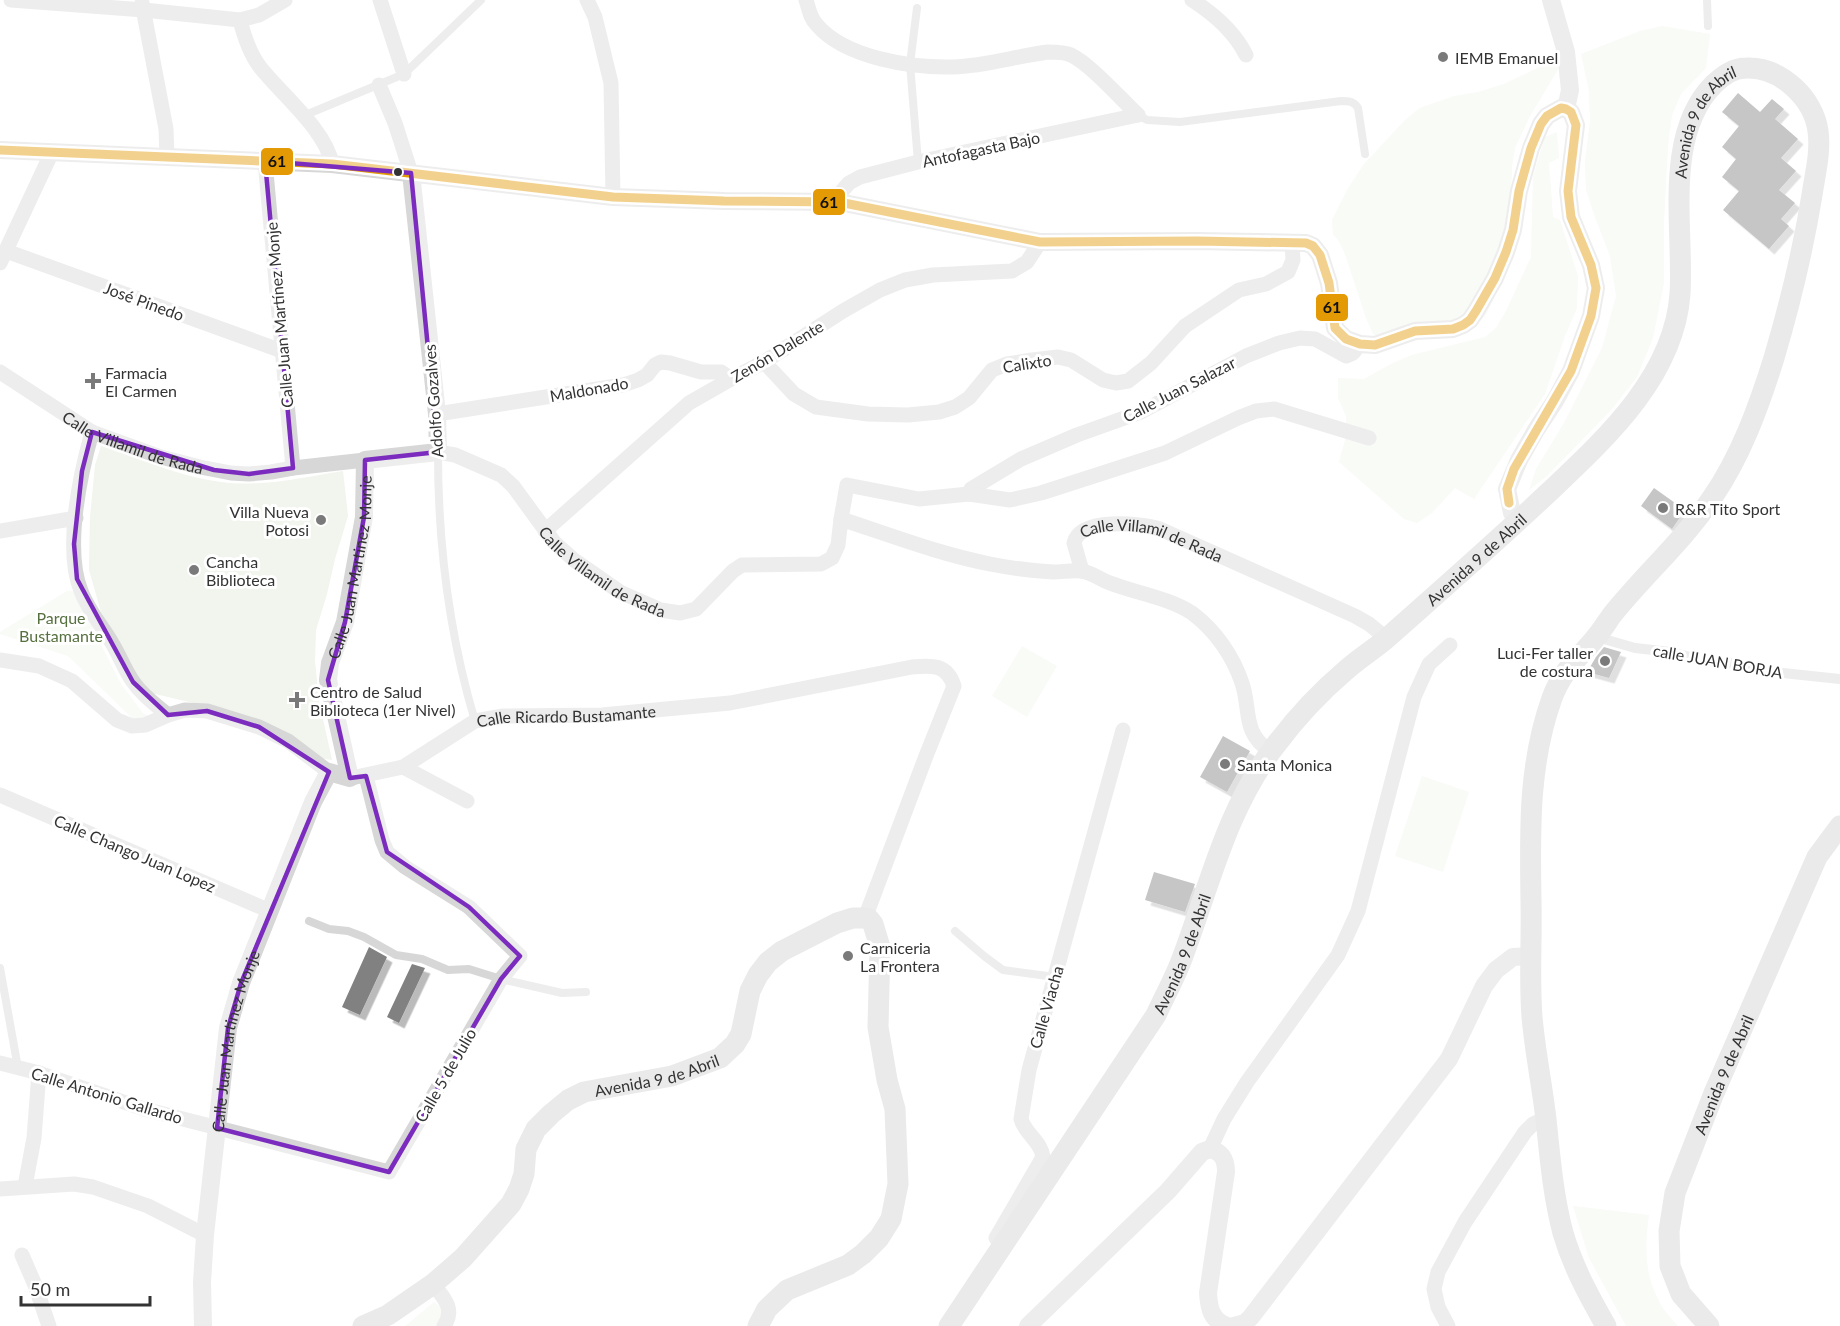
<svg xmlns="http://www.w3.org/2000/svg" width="1840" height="1326" viewBox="0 0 1840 1326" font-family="Lato,sans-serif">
<defs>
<filter id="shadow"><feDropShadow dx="5.5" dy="5.5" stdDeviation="0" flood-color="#0004"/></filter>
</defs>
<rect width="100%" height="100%" fill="#fff"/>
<path fill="#f1f5ed" d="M1662 26 1710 34 1706 68 1681 94 1672 115 1668 145 1664 222V283L1653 338 1637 377 1612 409 1547 476 1529 490 1536 469 1564 423 1602 348 1616 296 1610 256 1595 217 1586 190 1585 161 1590 122 1589 91 1581 54 1640 31Z
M1556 59 1560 60V66L1529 118 1515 148 1512 167 1511 195 1494 298 1486 315 1480 321 1385 341 1373 334 1366 318 1346 257 1340 243 1333 234 1332 220 1347 190 1364 164 1406 119 1420 108 1454 96 1478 92 1504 84Z
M1557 132 1559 158 1549 163 1553 217 1560 220 1578 276 1577 308 1565 336 1545 394 1474 499 1455 488 1432 513 1417 523 1404 519 1339 462 1347 433 1346 416 1338 398V378L1364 379 1391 364 1412 355 1485 337 1496 328 1506 311 1531 257 1533 176 1545 137Z
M101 446C142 460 186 479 229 483 268 486 306 477 343 471L348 516 335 559 327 594 316 630 315 661 319 701 332 760 313 757 202 705 151 693 137 684 125 654 101 612 89 570 90 517 95 465Z
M67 591H74L121 684 143 713 150 717 135 721 68 656 0 634V632Z
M1022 646 1057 666 1027 717 992 696Z
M1422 776 1469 792 1443 872 1395 856Z
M1573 1206 1649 1215C1645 1244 1644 1273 1658 1299 1662 1309 1671 1318 1678 1326H1626L1589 1258Z
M434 1302 445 1310 441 1326H405Z"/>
<path fill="#818181" filter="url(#shadow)" d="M1738 93 1760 112 1772 99 1784 109 1775 119 1798 139 1781 158 1796 171 1779 190 1795 203 1781 219 1789 226 1769 249 1723 210 1739 191 1722 177 1736 159 1722 147 1739 126 1722 112Z
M1654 488 1685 510 1672 529 1641 506Z
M1604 647 1621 652 1609 678 1587 672 1596 657Z
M1223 736 1250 751 1227 792 1200 777Z
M1154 872 1195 884 1185 912 1145 900Z
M369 947 387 957 360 1015 342 1007Z
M412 964 425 968 399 1023 387 1017Z"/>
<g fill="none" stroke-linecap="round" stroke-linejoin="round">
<path stroke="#d7d7d7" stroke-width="8" d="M1707 0 1708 26
M917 8 910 64 918 162
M1138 115 1147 120 1180 122 1341 101C1348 101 1354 101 1358 108L1365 154
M303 116 404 74 481 0
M438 453C438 543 449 634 475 721
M309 921 329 929 348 931 364 937 396 955 422 959 448 970 469 969 501 979 562 993 586 992
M955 931 984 956 1003 970 1055 977
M0 968 18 1068"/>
<path stroke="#d7d7d7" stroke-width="10" d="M1597 637 1635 648 1671 652 1702 660 1729 663 1783 673 1840 679"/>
<g stroke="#d7d7d7" stroke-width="15">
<path d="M11 0 144 10 240 20 259 15 285 0"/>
<path d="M380 0 404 74"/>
<path d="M587 0 595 17 611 83 613 197"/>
<path d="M806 0C809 9 810 18 817 25 845 58 912 68 953 67 985 66 1017 56 1048 52 1056 52 1064 52 1071 55 1090 64 1121 99 1138 115"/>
<path d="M1192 0C1214 14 1234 31 1246 55"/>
<path d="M142 3 166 129 167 157"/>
<path d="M240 20C244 36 250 54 260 67 281 94 326 130 332 164"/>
<path d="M379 85 395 123 411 173"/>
<path d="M265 161 293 468"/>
<path d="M839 202 842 191 849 183 860 177 918 162 1138 115"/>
<path d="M6 251 282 351"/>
<path d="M0 263 52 152"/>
<path d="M764 362 794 394 816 407 868 414 908 415 939 412 955 407 969 398 992 370 1007 364 1032 360 1058 357 1071 360 1103 380 1116 383 1128 381 1151 363 1185 326 1239 290 1266 284 1288 272 1293 260 1292 243"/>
<path id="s1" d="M0 372 92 432 161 457 200 467 231 473 249 474 271 472 293 468 365 460"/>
<path d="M437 414 623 385 638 380 647 375 655 365 661 362 670 363 701 372H721L731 379"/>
<path d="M92 432C80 475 64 549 81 591 88 610 102 626 112 643 120 656 125 671 134 683 143 696 156 705 168 715"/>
<path id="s2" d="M438 452 455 455 501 475 513 486 554 542 574 560 620 592 661 610 680 613 696 609 733 571 742 565 821 564 832 558 838 545 841 519C890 535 939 554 990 564 1010 568 1033 571 1053 572 1062 572 1072 570 1081 571 1091 572 1101 580 1110 583 1136 593 1169 598 1192 613 1215 630 1233 656 1242 683 1251 710 1242 733 1270 751"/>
<path d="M969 494 971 489 1021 459 1077 435 1141 412 1246 356 1279 343 1300 338 1315 339 1346 356 1353 353 1360 344"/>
<path d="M841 519 847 485 919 499 969 494 1010 500 1041 493 1165 453 1238 418 1256 411 1274 409 1369 438"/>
<path d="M0 531 76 518"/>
<path d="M545 531 689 403 731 379 764 362 843 311 880 290 905 280 933 275 1012 271 1027 262 1040 242"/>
<path id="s3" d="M1082 571 1074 543C1080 517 1140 523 1160 529L1355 616 1369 624 1386 638"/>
<path d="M0 660 39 666 72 681 117 720 132 726 145 725 168 715 185 710 207 711 259 727 288 741 329 772"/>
<path d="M403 767 467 801"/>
<path id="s4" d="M356 777 403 767 475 721 503 716 602 715 730 703 912 667C932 665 947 664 954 686L926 756 865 918"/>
<path d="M0 795 270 911"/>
<path d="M0 1063 39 1073 144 1109 389 1172 501 979 520 956 469 907 405 867 387 852 382 840 366 776"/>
<path d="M1210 1149 1224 1119 1247 1082 1338 955 1358 911 1414 697 1429 664 1450 645"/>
<path d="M25 1186 34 1138 39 1073"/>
<path d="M0 1189 74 1184 93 1187 148 1206 205 1235"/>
<path d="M996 1238 1043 1157C1041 1141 1025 1134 1021 1119L1029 1070 1123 730"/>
<path d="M22 1255 35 1285 49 1326"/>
<path d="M433 1284C443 1297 456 1309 444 1326"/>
<path d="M1448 1326 1438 1307 1434 1289 1438 1272 1465 1222 1525 1132 1533 1124 1546 1118"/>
</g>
<g stroke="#d7d7d7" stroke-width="18">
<path d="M1551 0 1566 52 1570 90 1566 109"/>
<path d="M0 150 332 164 613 197 724 201 839 202 1040 242 1197 241 1306 243 1313 246 1320 255 1329 283 1335 328 1346 339 1360 344 1375 345 1415 331 1453 329 1463 325 1470 320 1476 311 1495 278 1506 252 1513 230 1519 191 1531 148 1541 124 1547 116 1561 108 1566 109 1571 112 1576 125 1568 191 1571 217 1591 265 1596 288 1591 316 1571 371 1555 401 1536 430 1519 460 1507 489 1512 513 1517 522"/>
<path id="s5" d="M203 1326 202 1282 205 1235 228 1028 241 983 313 802 329 772 350 778 328 680 330 663 345 622 364 517 365 460 438 452 437 414 411 173"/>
<path d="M1028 1326 1168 1191 1202 1152 1210 1149C1222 1152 1226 1159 1226 1172L1208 1293C1209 1308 1211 1320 1227 1326"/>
<path d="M1234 1326 1245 1323 1251 1317 1449 1059 1484 986 1496 970 1513 957 1531 956"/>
</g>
<g stroke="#d0d0d0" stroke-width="21">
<path id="s6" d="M363 1326 388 1315 433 1284 463 1258 511 1204 519 1189 524 1174 526 1149 536 1129 551 1114 568 1100 584 1092 672 1076 720 1058 735 1044 741 1034 750 991 758 975 768 962 782 951 837 923 853 918H865L869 919 873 924 880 947 878 1027 887 1080 895 1109 898 1184 891 1219 879 1238 863 1254 848 1265 787 1290 767 1309 758 1326"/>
<path id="s7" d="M949 1326 1156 1015C1165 995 1176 976 1183 956 1210 884 1227 808 1275 746 1296 718 1319 693 1345 671 1358 659 1373 650 1386 639 1440 591 1495 543 1548 493 1605 439 1674 377 1680 294 1684 228 1663 135 1714 84 1724 75 1733 68 1747 68 1781 67 1814 99 1818 131 1821 152 1815 174 1812 195 1803 250 1790 304 1774 358 1759 406 1741 456 1712 498 1683 541 1644 575 1612 615 1607 622 1602 630 1597 636 1579 659 1563 668 1552 698 1528 765 1530 831 1531 901 1532 940 1529 978 1532 1017 1535 1051 1542 1085 1546 1119 1550 1157 1553 1195 1563 1233 1573 1267 1589 1296 1606 1326"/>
<path id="s8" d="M1709 1326 1681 1294 1670 1266 1669 1231 1675 1193 1714 1093 1817 857 1840 826"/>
</g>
<defs>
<path id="bus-1" d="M0 150 332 164 613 197 724 201 839 202 1040 242 1197 241 1306 243 1313 246 1320 255 1329 283 1335 328 1346 339 1360 344 1375 345 1415 331 1453 329 1463 325 1470 320 1476 311 1495 278 1506 252 1513 230 1519 191 1531 148 1541 124 1547 116 1561 108 1566 109 1571 112 1576 125 1568 191 1571 217 1591 265 1596 288 1591 316 1571 371 1514 469 1507 489 1509 503"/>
</defs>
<use href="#bus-1" stroke="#fff" stroke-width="14"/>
<use href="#bus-1" stroke="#e39a05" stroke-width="9"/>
</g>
<path d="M0 0H1840V1326H0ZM265 161 411 173 438 452 365 460 364 517 345 622 328 680 350 778 366 776 387 852 469 907 520 956 501 979 389 1172 217 1128 228 1028 241 983 329 772 259 727 207 711 168 715 133 682 77 579 74 544 82 471 92 432 214 470 249 474 293 468Z" fill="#fff" fill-opacity=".55" fill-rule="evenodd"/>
<path fill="none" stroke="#7b2cbf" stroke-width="4.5" stroke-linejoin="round" d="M265 161 411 173 438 452 365 460 364 517 345 622 328 680 350 778 366 776 387 852 469 907 520 956 501 979 389 1172 217 1128 228 1028 241 983 329 772 259 727 207 711 168 715 133 682 77 579 74 544 82 471 92 432 214 470 249 474 293 468Z"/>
<g fill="#7a7a7a" stroke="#fff" stroke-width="2">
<circle cx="1443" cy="57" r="6"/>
<path d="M90 372h6v6h6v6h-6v6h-6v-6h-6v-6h6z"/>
<circle cx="1663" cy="508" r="6"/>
<circle cx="321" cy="520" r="6"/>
<circle cx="194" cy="570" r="6"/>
<circle cx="1605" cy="661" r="6"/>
<path d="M294 691h6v6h6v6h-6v6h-6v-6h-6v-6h6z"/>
<circle cx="1225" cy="764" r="6"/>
<circle cx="848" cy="956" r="6"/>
</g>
<circle fill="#333" stroke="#fff" stroke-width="2" cx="398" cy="172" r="5"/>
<g text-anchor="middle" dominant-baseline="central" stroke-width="6" stroke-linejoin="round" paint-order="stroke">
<g font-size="16" fill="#333" stroke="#fff" text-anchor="start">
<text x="1455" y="57">IEMB Emanuel</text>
<text x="105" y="372">Farmacia<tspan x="105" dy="18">El Carmen</tspan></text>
<text x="1675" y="508">R&amp;R Tito Sport</text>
<text x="309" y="511" text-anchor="end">Villa Nueva<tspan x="309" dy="18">Potosi</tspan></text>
<text x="206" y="561">Cancha<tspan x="206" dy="18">Biblioteca</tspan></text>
<text x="1593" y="652" text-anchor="end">Luci-Fer taller<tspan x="1593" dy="18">de costura</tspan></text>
<text x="310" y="691">Centro de Salud<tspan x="310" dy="18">Biblioteca (1er Nivel)</tspan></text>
<text x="1237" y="764">Santa Monica</text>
<text x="860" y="947">Carniceria<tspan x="860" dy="18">La Frontera</tspan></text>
</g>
<g font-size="16" fill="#333" stroke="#fff">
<text stroke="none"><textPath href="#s7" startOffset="1466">Avenida 9 de Abril</textPath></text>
<text transform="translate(981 149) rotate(-12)">Antofagasta Bajo</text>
<text transform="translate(144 301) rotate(20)">José Pinedo</text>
<text transform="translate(279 315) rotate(-95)">Calle Juan Martínez Monje</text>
<text transform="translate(777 351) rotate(-31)">Zenón Dalente</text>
<text transform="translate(1027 363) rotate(-9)">Calixto</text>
<text transform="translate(589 389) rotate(-10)">Maldonado</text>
<text transform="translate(1179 389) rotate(-27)">Calle Juan Salazar</text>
<text transform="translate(433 401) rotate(-94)">Adolfo Gozalves</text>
<text stroke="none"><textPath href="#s1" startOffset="152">Calle Villamil de Rada</textPath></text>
<text stroke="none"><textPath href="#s3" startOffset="116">Calle Villamil de Rada</textPath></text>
<text stroke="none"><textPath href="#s7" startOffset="944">Avenida 9 de Abril</textPath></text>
<text stroke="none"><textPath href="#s5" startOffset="813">Calle Juan Martinez Monje</textPath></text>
<text stroke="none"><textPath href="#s2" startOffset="210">Calle Villamil de Rada</textPath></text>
<text transform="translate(1718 661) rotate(10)">calle JUAN BORJA</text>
<text stroke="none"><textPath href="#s4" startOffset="225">Calle Ricardo Bustamante</textPath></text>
<text transform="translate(135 853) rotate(23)">Calle Chango Juan Lopez</text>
<text stroke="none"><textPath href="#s7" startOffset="440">Avenida 9 de Abril</textPath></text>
<text transform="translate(1046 1007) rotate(-74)">Calle Viacha</text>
<text stroke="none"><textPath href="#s5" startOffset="288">Calle Juan Martinez Monje</textPath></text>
<text stroke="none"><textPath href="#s6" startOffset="410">Avenida 9 de Abril</textPath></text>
<text stroke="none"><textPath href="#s8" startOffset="274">Avenida 9 de Abril</textPath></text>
<text transform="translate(445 1075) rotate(-60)">Calle 5 de Julio</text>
<text transform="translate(107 1095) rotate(17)">Calle Antonio Gallardo</text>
</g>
<g font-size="16" fill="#56703f" stroke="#fff">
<text x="61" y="617">Parque<tspan x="61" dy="18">Bustamante</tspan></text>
</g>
</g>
<g stroke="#fff" stroke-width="2">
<rect x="260" y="147" width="34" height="29" rx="6" fill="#e39a05"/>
<rect x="812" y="188" width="34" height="28" rx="6" fill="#e39a05"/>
<rect x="1315" y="293" width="34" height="29" rx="6" fill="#e39a05"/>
</g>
<g font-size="16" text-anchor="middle" font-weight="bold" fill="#111">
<text x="277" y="167">61</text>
<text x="829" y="208">61</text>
<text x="1332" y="313">61</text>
</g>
<path d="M21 1296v9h129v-9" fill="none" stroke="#333333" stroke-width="3"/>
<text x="30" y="1296" font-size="18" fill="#333333" stroke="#ffffff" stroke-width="4.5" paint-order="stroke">50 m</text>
</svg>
